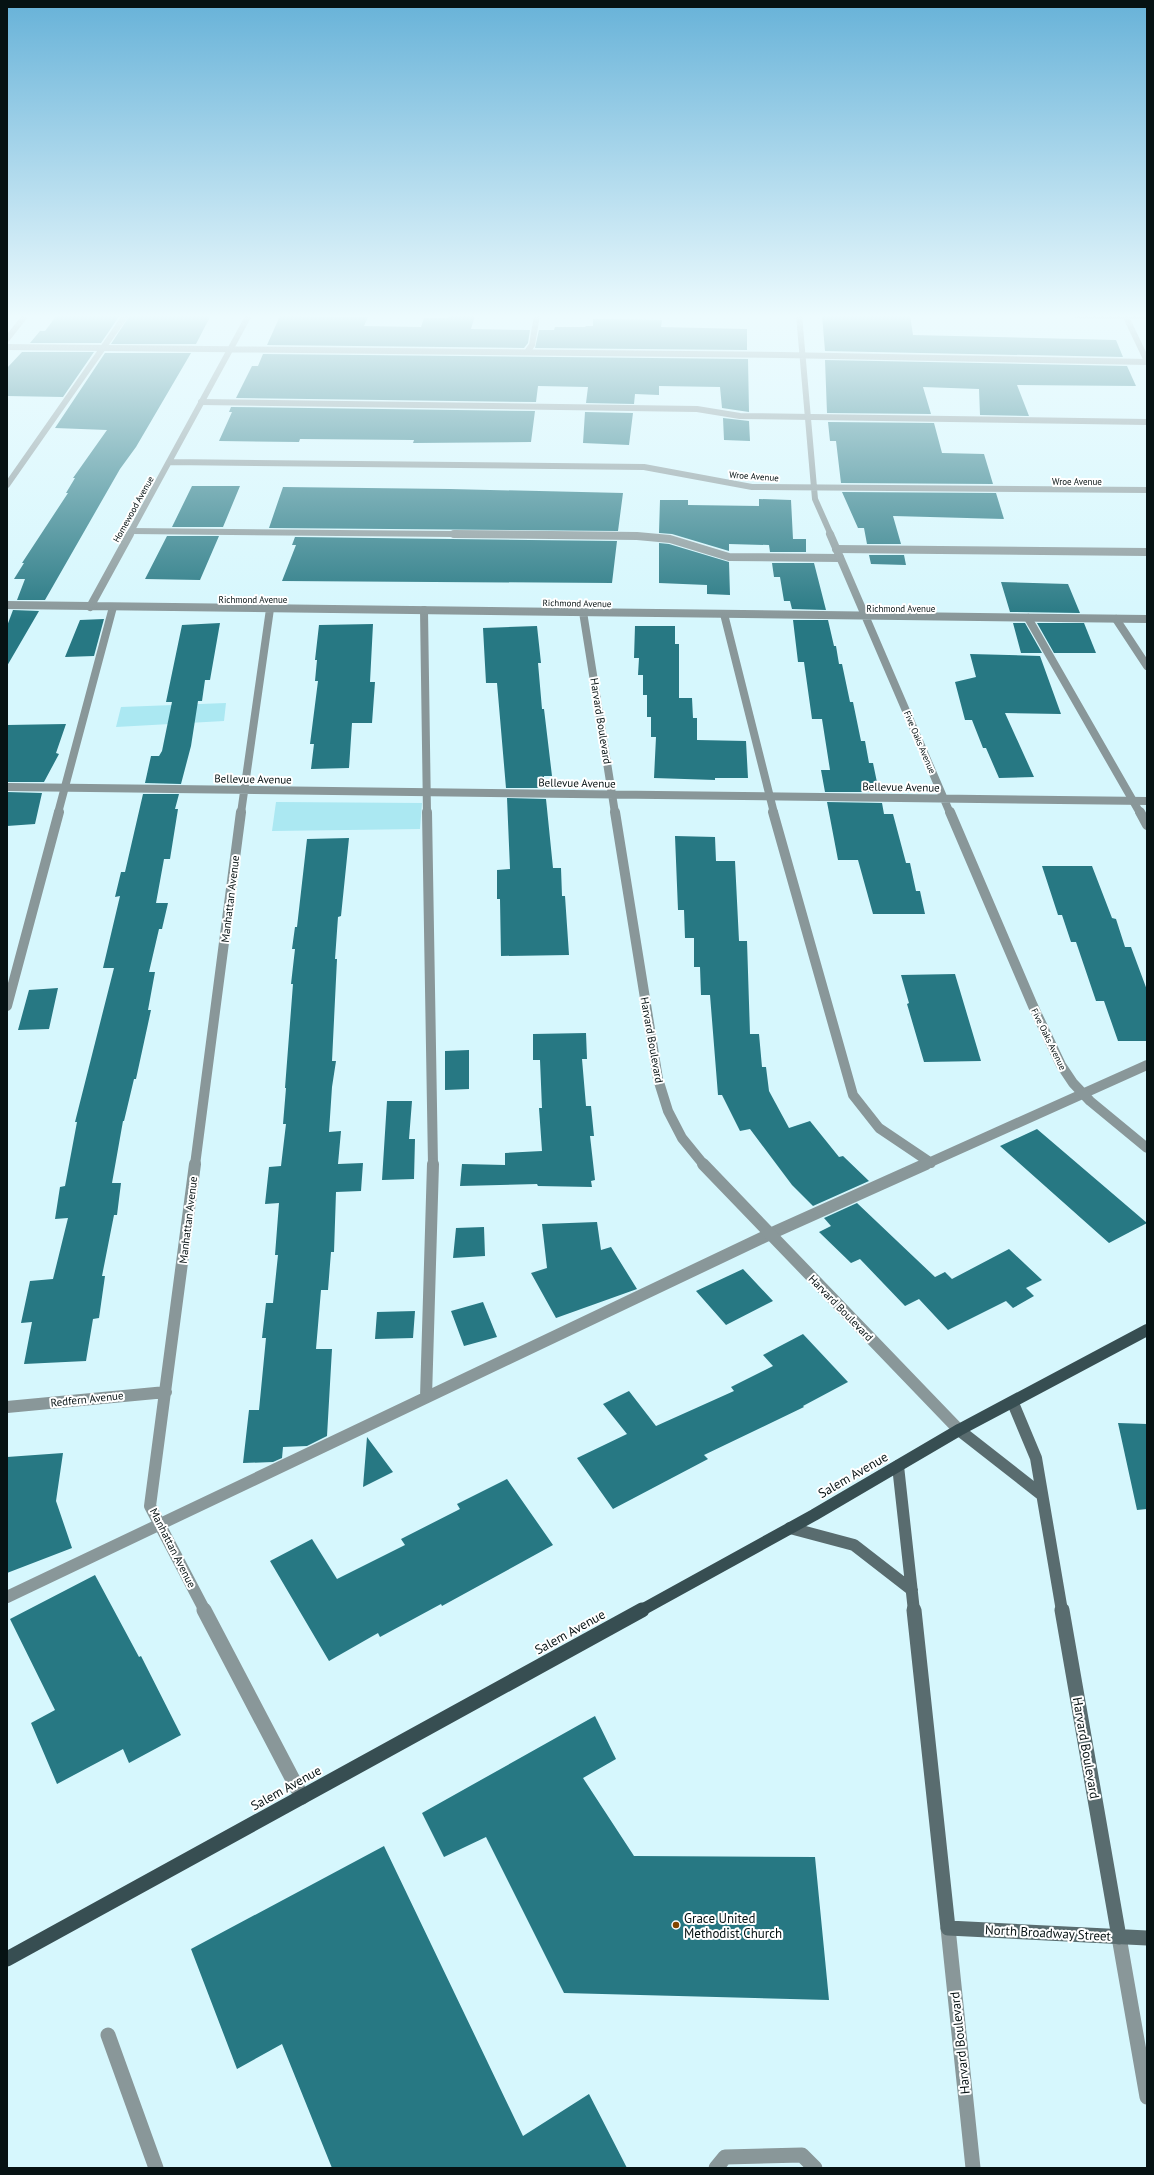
<svg xmlns="http://www.w3.org/2000/svg" width="1154" height="2175" viewBox="0 0 1154 2175" font-family="'PT Sans',sans-serif">
<rect width="100%" height="100%" fill="#d6f7fd"/>
<path fill="#abe8f2" d="M226 703 224 721 116 727 121 707Z
M276 802 422 803 420 829 272 831Z"/>
<path fill="#277883" d="M57 315H120L101 343H30L40 331H45Z
M130 315H211L196 344H111Z
M449 315H475L471 329 530 330 528 343 524 348 267 345 280 316 368 317 364 326 421 327 424 318H448Z
M822 315H910L913 335 1116 340 1123 357 825 351Z
M593 319 662 320 661 327 747 329V350L535 348 539 330H554L555 327H585L586 326H593Z
M22 352H94L63 397 7 396V368Z
M105 353H191L136 447 120 469 45 600H17L25 579H14L24 563H22L68 493H66L75 478H73L107 430 55 428Z
M263 354 748 359 749 412 722 408 720 387 659 386V395L635 394 634 404 586 403 588 387 538 386 536 402 236 398 252 366H258Z
M825 360 1127 366 1136 386 1017 385 1029 416 980 415 979 389 923 387 931 414 827 413Z
M231 407 535 411 531 442 413 443 414 440 300 439 299 442 219 441 232 412H229Z
M585 412 633 413 629 445 583 443Z
M723 418 749 421 750 441 724 440Z
M828 422 934 423 942 453 984 454 993 484 841 483 836 441H830Z
M192 486H240L223 527H172Z
M283 487 450 489 623 493 618 531 269 528Z
M842 492 996 493 1004 519 893 516 901 544H867L864 528H858Z
M759 499 791 500 793 539H806V552H770L769 545 729 544V551L672 534 659 533 660 500H688V505L759 506Z
M167 536H219L200 580 145 579Z
M295 537 451 539 617 541 612 583 282 581 296 545H292Z
M659 543 669 544 729 562 730 595 707 594V585L659 583Z
M869 555H904L906 565 871 564Z
M772 563H814L826 610 792 609 790 601H784L780 577H774Z
M1001 582 1068 584 1080 613 1010 612Z
M13 610 39 611 7 666V626Z
M104 619 94 656 65 657 80 620Z
M793 620H828L834 646H836L839 664H842L850 702H853L861 741H865L869 763H873L879 792H825L821 770H830L822 719H812L804 662H798Z
M220 623 210 680H205L202 701H198L191 746 181 784 145 783 151 756H159L162 751 172 702H166L182 625Z
M1013 623H1025L1042 653H1021Z
M1037 623H1084L1096 653H1054Z
M373 624 370 682H375L372 723H352L349 768 311 769 314 744H310L318 681H315L317 660H315L319 625Z
M537 626 541 663H538L542 709H544L552 776H544L545 788H506L497 683H486L483 628Z
M635 626H675V644H679V698H692L693 718H697V740L746 741 748 778H715V780L654 778 656 737H651V717H647V695H643V675H638L639 658H634Z
M970 654 1040 656 1061 714 1005 713 1034 777 999 778 986 748H983L972 720H965L955 682 976 677Z
M66 724 56 753 59 754 44 782H7V725Z
M7 792 42 793 35 824 7 826Z
M143 794H179L175 809H178L170 859H164L156 903H168L162 929H159L149 972H155L148 1010H151L136 1079H134L124 1121H123L112 1183H121L117 1215H114L102 1276H105L99 1318 93 1319 86 1361 24 1364 32 1322 21 1323 30 1281 53 1279 68 1218 55 1219 60 1187 65 1186 77 1122H75L114 968H103L120 896 115 897 121 872H125Z
M507 798 546 799 553 868H561L562 896H565L569 955 501 956 500 899H497V870L510 869Z
M827 802 882 803 884 814H893L906 863H910L916 891H920L925 914H873L858 860H838Z
M675 836 715 837 716 861H735L739 941H747L750 1034H759L762 1067H766L769 1091 789 1128 810 1121 839 1157 843 1156 869 1181 813 1206 792 1185 750 1129 740 1131 722 1095H718L710 995H701L700 967H694V938H685L684 910H678Z
M349 838 341 916 338 917 335 959H337L332 1061H336L332 1087 329 1132 341 1131 338 1164 363 1163 361 1191 336 1192 334 1252H331L328 1290H321L316 1349H332L327 1436 307 1446 283 1447 282 1458 273 1462 243 1463 249 1410H259L266 1338H262L266 1303H273L278 1255H275L279 1203 265 1204 269 1167 281 1166 286 1124H283L286 1088H285L293 984H291L295 949H292L295 927H297L307 839Z
M1042 866H1092L1112 918 1116 919 1125 947H1131L1147 990V1041H1118L1104 1001H1096L1076 942H1071L1062 915H1058Z
M955 974 981 1061 924 1062 907 1004 909 1003 901 975Z
M58 988 49 1029 18 1030 29 990Z
M586 1033 587 1059H582L586 1106H591L594 1136H590L595 1180 591 1181 592 1187 538 1186 537 1184 460 1186 462 1164 505 1165V1153L542 1151 539 1108H542L540 1060H533V1034Z
M469 1050V1089L445 1090V1051Z
M387 1101H412L409 1139H415L414 1179 382 1180Z
M1037 1129 1147 1223 1109 1243 1000 1146Z
M857 1203 935 1277 945 1272 952 1279 1009 1249 1042 1280 1026 1288 1034 1296 1013 1308 1006 1301 948 1330 919 1299 905 1306 860 1259 851 1263 819 1232 831 1226 824 1218Z
M597 1222 601 1250 611 1247 637 1289 556 1318 531 1273 547 1268 542 1224Z
M484 1227 485 1256 453 1258 456 1228Z
M743 1269 773 1301 726 1325 696 1291Z
M483 1302 497 1337 464 1346 451 1311Z
M415 1311 413 1338 375 1339 377 1312Z
M803 1334 848 1382 803 1406 804 1407 704 1455 708 1459 613 1509 577 1458 627 1434 603 1404 629 1391 656 1426 734 1391 731 1387 773 1366 763 1355Z
M1118 1423 1147 1424V1509L1137 1510Z
M367 1437 393 1472 363 1487Z
M63 1453 56 1501 72 1548 7 1573V1457Z
M507 1479 553 1545 442 1606 441 1604 380 1637 378 1633 329 1661 270 1561 312 1539 337 1579 405 1545 401 1539 460 1509 457 1504Z
M95 1575 139 1657 141 1656 181 1735 129 1763 123 1749 57 1784 31 1723 55 1710 10 1619Z
M595 1716 616 1759 583 1778 634 1856 815 1857 829 2000 564 1993 486 1837 444 1857 422 1813Z
M384 1846 523 2136 589 2094 627 2168H332L282 2044 237 2069 191 1949Z"/>
<g fill="none" stroke-linecap="round" stroke-linejoin="round">
<path stroke="#899799" stroke-width="6" d="M1075 315 1147 316
M201 402 697 409 740 416 1147 422
M7 485 126 315
M131 531 555 535"/>
<path stroke="#899799" stroke-width="8" d="M454 534 637 536 670 539 729 557 840 558
M836 549 1147 552
M424 610 427 813
M724 614 774 813
M1028 618 1140 813
M1116 619 1147 666
M58 813 113 607"/>
<path stroke="#899799" stroke-width="10" d="M427 812 433 1165
M773 812 853 1095 879 1128 931 1163
M1140 812 1147 825
M7 1006 59 812
M924 1165 1147 1065"/>
<path stroke="#899799" stroke-width="12" d="M426 1397 433 1164
M7 1597 770 1234 926 1164"/>
<path stroke="#899799" stroke-width="15" d="M108 2035 156 2168
M716 2168 725 2157 802 2155 815 2168"/>
<path stroke="#899799" stroke-width="6" d="M799 315 815 499 831 535
M1125 315 1147 361
M7 339 26 315
M7 347 781 355 1147 362
M527 352 532 345 537 315
M169 462 644 467 752 487 1147 490
M129 535 249 315"/>
<path stroke="#899799" stroke-width="8" d="M830 534 950 813
M7 605 1147 619
M90 607 130 534
M583 612 615 813
M7 787 1147 801
M241 813 270 609"/>
<path stroke="#899799" stroke-width="10" d="M615 812 658 1079 668 1111 682 1138 704 1165
M950 812 1033 1006 1061 1065 1073 1083 1090 1101 1147 1148
M195 1165 241 812"/>
<path stroke="#899799" stroke-width="12" d="M195 1164 150 1506 205 1611
M703 1164 959 1430
M7 1407 166 1392"/>
<path stroke="#899799" stroke-width="15" d="M204 1610 302 1797
M948 1928 973 2168
M1119 1937 1147 2097"/>
<path stroke="#596c6f" stroke-width="12" d="M1013 1403 1036 1458 1062 1611
M959 1430 1042 1495
M898 1466 914 1611
M790 1528 854 1545 912 1590"/>
<path stroke="#596c6f" stroke-width="15" d="M914 1610 948 1928 1147 1938
M1062 1610 1119 1937"/>
<path stroke="#374e52" stroke-width="12" d="M640 1611 814 1515 959 1430 1147 1330"/>
<path stroke="#374e52" stroke-width="15" d="M7 1959 642 1610"/>
</g>
<linearGradient id="sky" x2="0" y2="1"><stop stop-color="#67b2d8"/><stop offset="0.51" stop-color="#edfbfe"/><stop offset="1" stop-color="#edfbfe" stop-opacity="0"/></linearGradient>
<rect width="1154" height="620" fill="url(#sky)"/>
<circle fill="#824500" stroke="#fff" stroke-width="1.5" cx="676" cy="1925" r="4"/>
<g text-anchor="middle" dominant-baseline="central" stroke-width="4" stroke-linejoin="round" paint-order="stroke">
<g font-size="9" fill="#061213" stroke="#fff">
<text transform="translate(754 476) rotate(4)">Wroe Avenue</text>
<text x="1077" y="481">Wroe Avenue</text>
<text transform="translate(133 509) rotate(-61)">Homewood Avenue</text>
<text x="253" y="599">Richmond Avenue</text>
<text transform="translate(577 603) rotate(1)">Richmond Avenue</text>
<text x="901" y="608">Richmond Avenue</text>
<text transform="translate(920 742) rotate(67)">Five Oaks Avenue</text>
<text transform="translate(1049 1039) rotate(64)">Five Oaks Avenue</text>
</g>
<g font-size="11" fill="#061213" stroke="#fff">
<text transform="translate(601 721) rotate(81)">Harvard Boulevard</text>
<text transform="translate(253 779) rotate(1)">Bellevue Avenue</text>
<text transform="translate(577 783) rotate(1)">Bellevue Avenue</text>
<text transform="translate(901 787) rotate(1)">Bellevue Avenue</text>
<text transform="translate(230 899) rotate(-83)">Manhattan Avenue</text>
<text transform="translate(652 1040) rotate(80)">Harvard Boulevard</text>
<text transform="translate(188 1220) rotate(-83)">Manhattan Avenue</text>
<text transform="translate(841 1308) rotate(46)">Harvard Boulevard</text>
<text transform="translate(87 1399) rotate(-6)">Redfern Avenue</text>
<text transform="translate(173 1548) rotate(63)">Manhattan Avenue</text>
</g>
<g font-size="13" fill="#061213" stroke="#fff">
<text transform="translate(853 1475) rotate(-30)">Salem Avenue</text>
<text transform="translate(570 1632) rotate(-29)">Salem Avenue</text>
<text transform="translate(1086 1748) rotate(80)">Harvard Boulevard</text>
<text transform="translate(286 1788) rotate(-29)">Salem Avenue</text>
<text transform="translate(1048 1933) rotate(3)">North Broadway Street</text>
<text transform="translate(960 2043) rotate(-96)">Harvard Boulevard</text>
</g>
<g font-size="13" fill="#061213" stroke="#fff" text-anchor="start">
<text x="684" y="1918">Grace United<tspan x="684" dy="15">Methodist Church</tspan></text>
</g>
</g>
<rect width="1154" height="2175" fill="none" stroke="#061213" stroke-width="16"/>
</svg>
